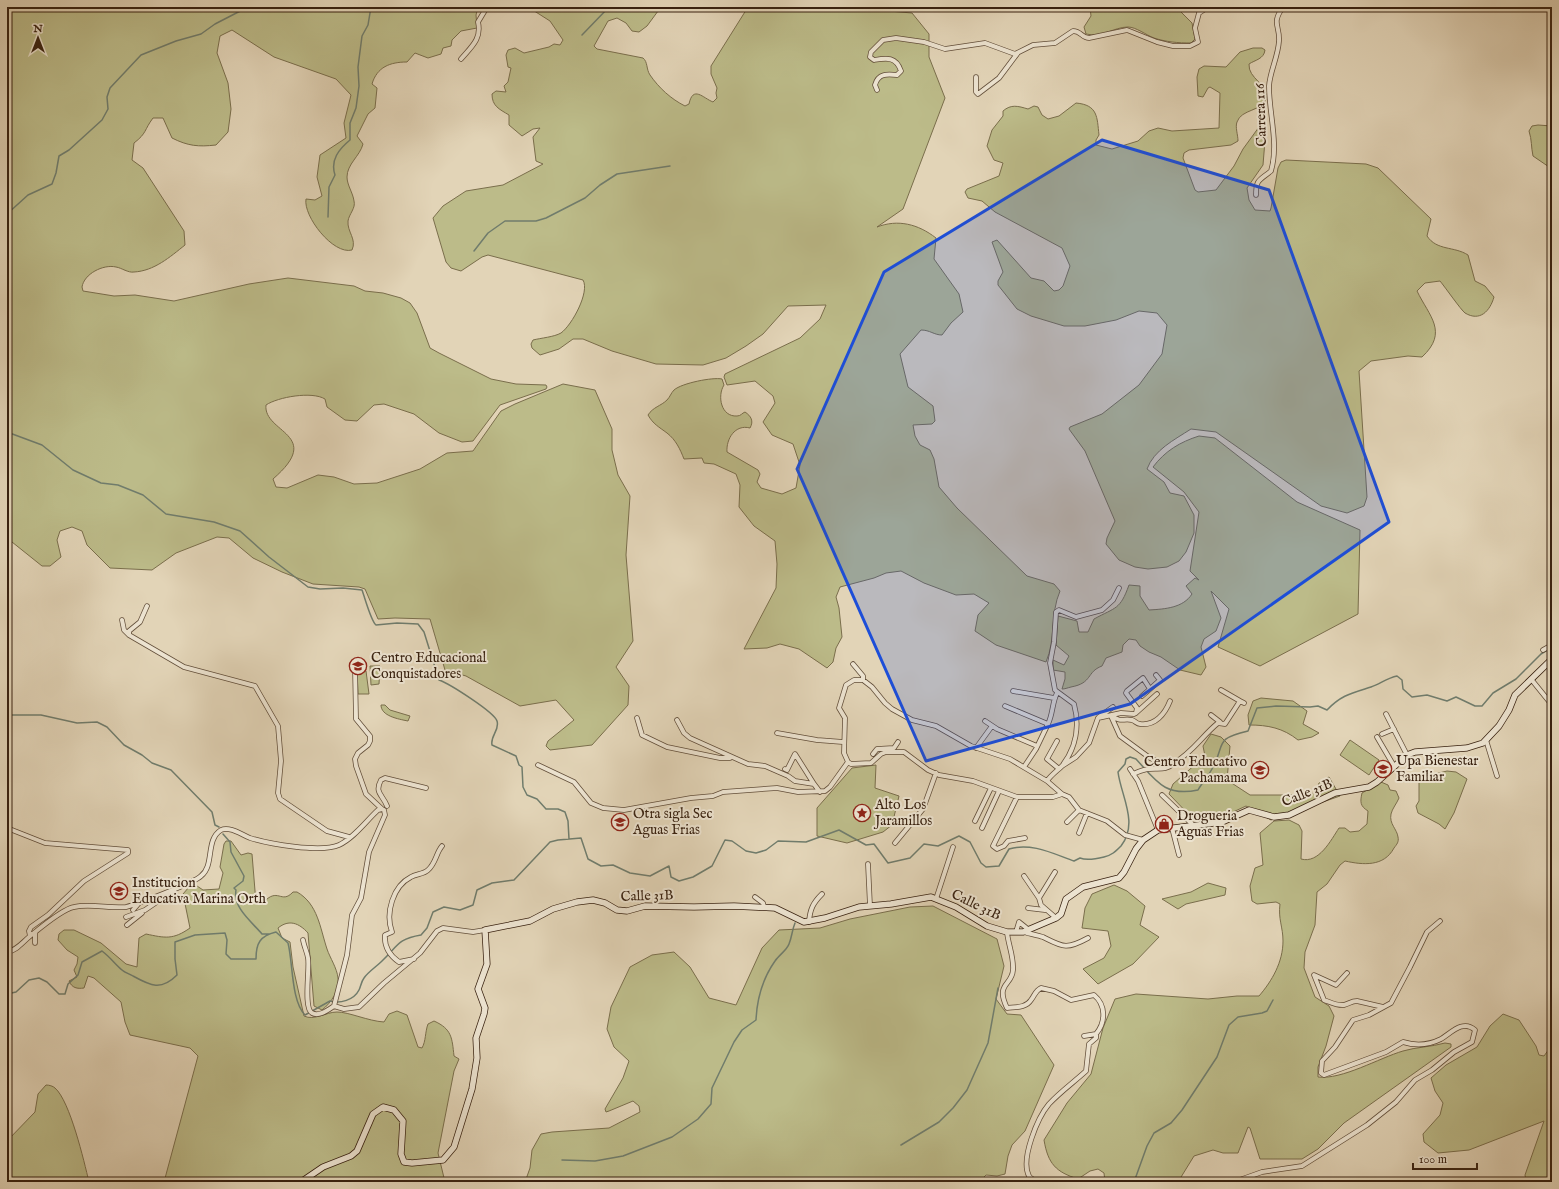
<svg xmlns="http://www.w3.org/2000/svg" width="1559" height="1189" viewBox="0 0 1559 1189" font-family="'IM FELL English',serif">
<rect width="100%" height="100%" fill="#e2d4b7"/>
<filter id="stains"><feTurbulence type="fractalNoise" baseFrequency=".005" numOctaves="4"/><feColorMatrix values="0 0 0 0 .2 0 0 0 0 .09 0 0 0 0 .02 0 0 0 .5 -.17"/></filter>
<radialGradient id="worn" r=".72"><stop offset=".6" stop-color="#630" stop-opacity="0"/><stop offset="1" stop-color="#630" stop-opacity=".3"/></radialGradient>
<path fill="#bcbb89" stroke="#7a6e4c" d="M7 7H478L476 15 477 28 461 31 452 40 451 46 443 48 441 54 428 58 415 53 407 62C390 62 377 67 372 84L377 88 375 108 368 114 357 136 363 144C360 156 347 164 347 177 347 185 353 193 354 201 356 208 349 214 348 221 347 232 357 239 352 250 333 255 303 216 306 199L315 200 322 196 317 177 320 155 346 138 344 123 351 95 336 79 274 57 232 30 220 36 217 53 228 83 231 109 228 132 216 145C198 147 188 146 172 138L163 118H153C144 130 147 133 134 143L132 160 143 168 184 231 185 245C170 257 154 271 134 272 128 273 122 268 116 267 103 264 84 274 82 287L83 291 114 296 135 295 174 301 249 284 288 278 354 286 365 291 383 293 401 298 410 303 417 313 430 348 439 353 491 379 516 384 546 385 547 387 546 389 500 405 473 441 462 442 439 433 414 414 384 404 374 405 357 421 345 420 327 407 325 399C312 391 278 397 266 405 263 433 325 434 273 479L276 487 287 488 318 475 334 477 354 484 377 483 420 469 447 453 473 451 501 411 515 404 563 384 595 390 612 429V450L618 475 630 496 626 555 633 641 616 667 629 686 628 705 592 745 550 750 546 746 548 741 574 720 556 700 520 706 466 676 445 670 430 619 395 618 378 619 365 589 359 587 313 584 282 572 253 558 229 538 217 537 176 553 152 570 110 568 87 545 82 531 72 527 60 531 57 540 61 557 50 566H42L12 542H7Z
M528 7H661L647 26 639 32 632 31 626 23 617 18 608 21 594 46 597 49 643 58C648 62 646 69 650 75 659 88 671 99 685 106L689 104C693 85 703 98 713 102L717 98 716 93 717 88 711 74V66L748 7H826L830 11 842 7 912 13 929 34V57L945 98 903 209 877 227C898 219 918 224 936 238L934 259 959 294 963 312 951 323 942 335C934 335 930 330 921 330L900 354 908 387 933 406 935 421 932 424 913 425 915 436 920 445 930 450 934 459 939 487 957 508 1027 576 1054 584 1060 591C1050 614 1056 639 1046 662L996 645 975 631 978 615 989 603 974 594 956 595 924 583 901 571 886 573 874 578 840 587 836 597 839 608 842 637 836 648 833 662 827 668 799 649 780 644 767 648 744 649 776 588 777 564 775 541 754 526 739 507 740 485 736 474 714 464 704 463 702 458 684 459C680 449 676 440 667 433 659 427 653 424 648 415 653 407 661 406 667 400 670 397 671 393 674 390 682 383 713 377 722 379L724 385C717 396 721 417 737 416 741 416 742 413 745 412 751 416 754 421 750 428 735 424 726 439 727 452L758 470 760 474 757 482 761 488 782 494 796 488 800 465 793 444 772 435 763 422 775 403 773 396 755 381 727 385 724 377 725 374 800 338 820 319 826 305 788 306 763 334 746 346 726 358 703 365 656 364 612 351 583 339H573L559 349 540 355 532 348 531 344 533 340C541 338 554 337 561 333 572 325 590 292 583 280L488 255 482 257 461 271 451 268 446 262 433 218 443 206 466 191 503 185 543 164 536 161 533 137 540 128 533 129 522 136 509 125V115C499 109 492 106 492 94L496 91 506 92 504 86 508 82 511 68 508 67 506 55 508 50 515 48 524 53 549 47 554 44 560 45 563 40 550 21Z
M1090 7H1183L1181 12 1192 23 1195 39 1191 43C1178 43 1166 42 1154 38 1146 35 1136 27 1128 27 1114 27 1102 38 1086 34L1084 27 1091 16Z
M1253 48H1262L1265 50C1264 59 1255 60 1249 64 1248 79 1268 83 1266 99 1263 111 1241 109 1237 122 1235 127 1238 135 1238 141L1231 145 1189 150 1184 153 1183 158 1195 190 1198 192 1216 190 1234 166 1243 149 1259 127 1264 125 1266 128 1263 165 1247 188 1249 200 1255 210 1270 211 1271 208 1278 168 1281 162 1286 160 1366 164 1378 168 1431 219 1427 236C1437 251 1454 246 1468 255L1475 281 1485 286 1494 297C1490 311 1480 322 1465 313 1461 310 1445 287 1440 281L1425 283 1417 291C1429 316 1449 332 1422 357L1408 356 1371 361 1359 371 1367 497 1364 506 1347 513 1321 506 1216 432 1191 429C1174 440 1154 450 1147 469L1164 482 1170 493 1184 496 1194 515V533L1186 552 1179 561 1167 567 1148 569 1135 567 1119 560 1106 544 1107 538 1115 521 1085 451 1069 429 1070 427 1102 414 1139 385 1162 354 1167 325 1157 313 1139 311 1116 320 1085 326H1064L1031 316 1017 309 998 285V281L1003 272 992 242 997 240 1031 278 1044 281 1054 291 1059 290 1063 286 1070 266 1062 248 995 212 982 201 968 198 965 192 967 189 999 176 1003 163 994 160 987 146 992 130 1003 116V111C1011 104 1018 106 1028 109L1034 106 1038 107 1042 115 1048 119 1059 116 1076 103C1098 105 1097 117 1099 135L1096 140V145L1112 149 1138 141 1149 131 1158 128 1172 131 1219 128 1220 93 1210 87 1208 88 1203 97 1198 96 1197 77 1199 69 1204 66 1226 67 1240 52Z
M1538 125 1552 126V169L1533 156C1531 147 1532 140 1529 131L1532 126Z
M1199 436 1215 438 1297 502 1360 530 1358 614 1260 666 1218 647 1229 609 1211 591 1221 618 1216 631 1204 639 1201 647 1206 667 1201 675 1180 670 1161 657 1149 652 1140 646 1136 640 1129 639 1123 645 1122 652 1106 658 1102 666C1086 672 1093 683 1071 687 1067 688 1065 689 1062 689L1065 679V672L1053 670V660L1064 665 1069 656 1056 645 1058 616 1077 621 1079 632H1088L1094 619C1116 607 1120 610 1129 585L1140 586V596L1149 610C1165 609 1183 608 1192 594L1186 586 1195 578 1199 580 1190 571 1199 512 1184 492 1153 467C1165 451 1180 442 1199 436Z
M370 666H380L379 684 371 685Z
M357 670 366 671 369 694H358Z
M1261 698 1293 701 1307 711 1303 724 1319 733 1312 737 1298 740C1283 728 1268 725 1249 725L1248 715 1253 701Z
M381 705H385L390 710 410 716 408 721C398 719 381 716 381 705Z
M1211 734 1221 737 1230 746 1227 780 1250 795H1299L1315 793 1319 783 1329 777 1340 796 1271 820 1246 806 1220 818 1196 822 1169 794 1173 784 1205 756 1203 746Z
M1350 740 1379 760 1369 775 1340 755Z
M876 765 875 788 899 796 892 825 883 832 847 843 817 836V808L852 768Z
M1447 771 1456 772 1467 779 1454 813 1445 829 1439 824 1418 813 1416 806 1419 801V782L1423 777Z
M1381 782 1388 785 1390 790 1396 791 1399 798C1397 803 1392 809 1391 814 1389 824 1397 829 1398 837 1399 842 1397 844 1394 848 1384 867 1363 865 1345 861L1340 865 1327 884 1317 892 1315 925 1305 952 1304 968 1315 997 1329 1006 1334 1016 1326 1046 1318 1067V1077C1342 1080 1379 1058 1403 1051 1416 1047 1431 1047 1445 1043L1451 1044V1047L1344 1123 1318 1149 1302 1159H1260L1250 1128 1248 1127 1238 1153H1223L1213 1150 1194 1156 1178 1182H1105L1104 1173 1098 1169 1090 1171 1078 1179C1056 1172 1048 1164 1044 1140L1067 1103 1091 1074 1103 1028 1115 999 1136 994 1208 999 1237 996H1259C1272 981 1283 962 1283 941 1283 927 1278 919 1280 904L1276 902 1257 904 1252 901 1250 886 1255 868 1263 865 1260 833 1274 821 1289 820 1299 825 1302 831 1301 859C1319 864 1331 840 1339 828H1345L1350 832 1359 831 1367 824 1368 811C1360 806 1360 802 1362 793Z
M226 841H231L241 855 248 853 252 854 256 903H263C278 886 281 905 293 892H297C318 904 320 928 327 949 330 958 337 968 338 978 340 990 331 1003 322 1010L314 1006 308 933C299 923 289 919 278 928L282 938 290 942 293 967 304 1016C314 1021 326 1012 337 1012 349 1012 368 1021 384 1022L389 1014 397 1011 407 1015 418 1047 422 1048C426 1041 425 1032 428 1024L434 1021C452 1029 452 1038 454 1056L459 1059 454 1071 438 1153 445 1182H164L198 1056 190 1048 130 1035 125 1022 121 1002 94 978 88 976 84 988C77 989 72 988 69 981L77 977 74 970 77 964 78 957 67 950 58 940 59 934 64 930H74L101 943 126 964 137 967 139 938 146 934C165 938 173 940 190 928L183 894 189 887 197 886 203 890 219 889 223 873 220 867 224 844Z
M1208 883 1226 888 1225 895 1186 904 1178 909 1162 899 1191 892Z
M1114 885 1127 891 1145 906 1140 925 1159 937 1133 964 1098 984 1083 969 1104 958 1111 946 1108 931 1082 928 1085 908 1092 894Z
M933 906 997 939 1004 966 996 999 1007 1014 1021 1015 1054 1065 1025 1131 1012 1145 1008 1156 1005 1174 997 1176 986 1175 979 1182H525L530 1168 532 1150 541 1134 552 1132 609 1128 640 1112 639 1106 633 1101 609 1111 606 1112 605 1109 623 1078 629 1061 614 1047 607 1029 611 1007 630 967 652 955 674 952 690 967 709 998 736 1005 762 948 779 930 820 928 850 919 910 907Z
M1503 1014 1519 1020 1536 1046 1539 1055 1544 1056 1552 1045V1182H1526L1525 1175 1544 1121 1469 1150 1438 1153 1424 1142 1423 1134 1440 1115 1443 1103 1435 1091 1431 1078 1446 1065 1477 1047 1490 1026Z
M46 1085C49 1085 53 1086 55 1088 70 1101 84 1161 89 1182H7V1141L35 1112 38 1094Z"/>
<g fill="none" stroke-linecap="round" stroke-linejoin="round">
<path stroke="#707c6c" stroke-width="1.5" d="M582 35 609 7
M7 214 28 195 52 184 56 173 59 156 69 150 102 120 108 109 107 97 110 88 141 55 176 41 201 34 215 24 248 7
M328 217 329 187 335 175C330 160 339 149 350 140V123L356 108 359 86 358 67 362 36 368 25 371 7
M474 251 488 233 505 221H536L546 218 585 198 600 185 617 174 670 166
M7 432 42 445 73 470 101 483 118 485 143 495 166 514 214 522 240 531 269 557 308 587 320 589 343 588 362 590C365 598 371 621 376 625L397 623 418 624 424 632 439 680C450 684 494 712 497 721 500 730 490 736 492 745L516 756 519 765 522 767 523 787 527 795 537 799 546 809H558L565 812 568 821 569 839
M7 715H41L77 723 97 722 107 727 124 745 142 755 152 763 171 770 212 812 215 825 219 827
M223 834 230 842 231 852 244 876 243 881 234 888 236 890C233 908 251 921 262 934H270
M7 994 16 992 29 980 39 978 47 982 59 994H65L68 984 78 975 82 962 102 951C110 957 115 964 122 970 125 973 130 974 133 976 151 986 161 991 177 975L175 959V942L195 935 225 933 227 940 226 954 231 959H256C256 943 260 936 276 932L288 943C293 962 291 1001 305 1015L330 1001C340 1004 354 1000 359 990 361 986 361 982 364 978 368 972 376 967 382 961 398 946 397 939 421 935L427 928 433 912 444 907 460 910 473 905 477 890 492 883 514 880 550 842 558 840 581 838 588 859 601 866 613 865 630 873 650 876 669 866 671 877 679 881 693 877 712 866 725 840 732 841 746 851 756 853 766 850 778 841 806 842 839 830 866 845 874 844 888 863 910 858 924 844 938 846 959 836 970 842 981 863 986 867 999 866 1009 849C1031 842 1054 854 1074 861L1080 858C1087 861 1096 859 1104 857 1112 855 1115 852 1121 846 1139 823 1121 796 1118 772L1125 764 1126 759 1130 757 1136 759C1156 781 1165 797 1198 790 1202 783 1208 776 1212 769 1226 744 1213 739 1248 731L1257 708 1276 706 1310 707 1318 706 1327 710C1341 695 1352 693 1371 687 1380 684 1387 678 1397 676L1402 680 1403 689 1412 697 1427 695 1447 701 1456 697 1475 706H1482L1493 693 1516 679 1541 654 1552 647
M901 1145 939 1122 953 1108 967 1090 988 1043 998 988
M562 1160 595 1161 623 1156 672 1137 698 1119 711 1104 712 1088 734 1042 742 1030 756 1020C757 999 763 978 775 961 779 955 787 950 789 944 792 937 792 930 795 923
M1134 1182 1147 1146 1154 1133 1171 1123 1182 1110 1217 1057 1229 1025 1238 1017 1262 1013 1267 1011 1273 1000"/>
<defs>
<path id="street" d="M461 59C471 47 482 39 478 22L487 7
M976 77V92L978 94 999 78 1017 54
M877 90 875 85C878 73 888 74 897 75L901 71C896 56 886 58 874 60L870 57 871 52 883 40 896 38 924 42 945 49 985 43 1015 54 1033 45 1055 43 1073 31C1081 31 1082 38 1089 38L1127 30 1157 42 1173 46H1190L1198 42 1195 28 1199 13 1208 7
M1256 195C1256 179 1259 181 1271 171 1279 144 1269 114 1269 86 1270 71 1278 57 1279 41 1280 25 1271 24 1283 7
M122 620 124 630 129 635 184 667 255 686 278 726 281 761 278 793 280 799 327 831 349 837
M129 635V631L140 622 147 606
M1543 650 1552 645
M853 664 863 676V680
M355 668 356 719 370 736V741L368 745 358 753 355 759 356 766 366 794 382 809
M1531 679 1552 705
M1221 690 1240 701
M1013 691 1054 698
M1142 696 1150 689
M1005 706 1048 724C1053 714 1052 703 1057 693
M1137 712 1157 694
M1386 714 1407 755
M1211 715 1220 722
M1111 716 1120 736 1150 758 1157 761 1174 763C1192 753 1203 735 1218 723L1225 724 1240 701 1244 703
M1111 716C1123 723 1122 718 1132 720 1135 721 1137 724 1140 724 1155 726 1165 714 1170 701
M1099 717 1113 707
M637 718 642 735 667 747 720 758H730
M677 720 684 733 690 738 748 764 765 766 788 776 795 781 814 784 820 792
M985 721 997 729 1037 746
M777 733 817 740 843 742
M1382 734 1394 729
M1377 737 1394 766
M1486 740 1497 776
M1057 741 1047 759 1058 768
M976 748 992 726
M873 754 877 749 894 748 898 742
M538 765 574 782 591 803 603 808 624 810 691 798 713 796 723 792 777 788 798 792 825 791 830 787 848 762
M1062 766 1076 757 1089 743 1098 718 1121 713 1134 714 1136 713 1137 708 1126 693 1127 691 1143 678 1150 689 1160 680 1156 675
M1024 767 1036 749 1048 724
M785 769 787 770 795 754 814 784
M1130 769 1138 781 1158 830
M1133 774C1138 772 1144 769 1149 769 1159 768 1166 771 1174 763
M1047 781 1010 759 971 746 936 726 912 720 892 709 885 703 872 687 863 680H854L846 685 839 708 845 718 844 753 848 762 851 764 871 763 881 754 886 752H904L928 770 939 775 973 781 1017 797H1053L1062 794 1069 797 1079 810 1107 821 1125 835 1143 840
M1062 794 1047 781C1051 775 1057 771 1062 766 1076 748 1080 726 1074 704L1055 690 1050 663 1054 642 1056 612 1059 610 1076 617 1102 610 1113 600 1119 588
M1162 795 1193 825
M1017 797 993 846 997 849 1004 846 1008 841 1025 838
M387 806C383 795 374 793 381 780L385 778 426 788
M975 821 991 788
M1067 822 1079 810
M7 828 45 843 128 850V853L84 881 48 915 31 927 29 931 30 936
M982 828 999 791
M1172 828 1179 855
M1079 833 1087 813
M895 843 923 809 936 773
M868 864 870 906
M1055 872 1039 898 1041 905 1056 918
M1024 876 1039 898
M755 897 763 903 764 907
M936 899 953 847
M1028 908 1045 910
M133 910 140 902
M126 917 145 910 173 891
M809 922C810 909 813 903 822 894
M127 925 142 913
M1007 932C1008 944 1014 957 1013 970 1012 986 995 983 1007 1008 1015 1007 1026 1008 1031 1000 1035 995 1035 991 1041 988L1054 991 1071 1000 1094 995C1106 1005 1106 1022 1096 1034L1084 1036
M1016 932 1019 922 1029 930
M1024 932C1030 934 1037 935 1043 937 1063 947 1066 950 1088 938
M35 933V943
M303 940C304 946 307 952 308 958 310 969 303 1008 312 1013 319 1017 328 1010 334 1006
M7 952C16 951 22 943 29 937 39 929 62 909 74 907 91 903 109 909 126 907 135 905 194 883 201 876 215 865 205 840 221 830 230 826 242 835 250 838 269 844 321 853 339 845 354 838 366 821 378 810L382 809 384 810 385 815 369 852 361 898 352 915 347 955 334 1006 344 1009 359 1007 384 983 420 953 437 931 443 928 473 932 485 930
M414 959 399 962C389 955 384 947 385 935L392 932C385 913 393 886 411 877 416 874 424 874 428 870 436 863 436 853 442 846
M1347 973 1336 985 1314 975 1324 1000C1330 1002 1337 1006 1344 1005 1349 1004 1351 1001 1357 1001L1383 1007
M1036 1182C1034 1180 1030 1178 1029 1176 1020 1159 1038 1117 1049 1104 1060 1092 1074 1082 1086 1071L1089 1044 1096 1038V1034
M1234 1182 1262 1172 1302 1166 1367 1125 1396 1102 1415 1080 1432 1070 1454 1052 1472 1042 1475 1030C1463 1019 1451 1033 1441 1039 1429 1045 1416 1046 1403 1042L1386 1052 1324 1075 1321 1073 1322 1061 1335 1047 1353 1020 1369 1015 1391 1003 1410 967 1427 932 1440 921"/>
<path id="secondary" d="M301 1182 323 1167 351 1156 357 1151 373 1114 383 1107 394 1110 403 1121 401 1154 404 1162 412 1163 443 1160 454 1147 472 1089 477 1058 476 1038 484 1014 485 1008 478 989 487 964 485 930 530 921 553 909 577 902 593 900 605 903 617 910 627 911 645 906 694 907 734 906 775 908 804 922 825 918 859 907 891 904 931 897 956 907 987 926 1007 932H1023L1056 918 1061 914 1066 899 1083 887 1119 878 1124 872 1136 849 1143 840 1158 830 1222 822 1249 810 1274 817 1289 815 1335 793 1369 787 1377 782 1407 755 1415 752 1467 748 1483 743 1499 726 1509 710 1515 695 1552 659"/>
</defs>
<use href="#street" stroke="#624e3a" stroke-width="5.5"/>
<use href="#secondary" stroke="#382110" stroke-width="7"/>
<use href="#street" stroke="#ece3d0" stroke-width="4"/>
<use href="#secondary" stroke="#ece3d0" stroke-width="5.5"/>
</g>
<path fill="#1d4ed8" fill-opacity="0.2" stroke="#1d4ed8" stroke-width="3" stroke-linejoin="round" d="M1102 140 1269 190 1389 522 1130 704 926 761 797 469 884 272Z"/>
<defs>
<symbol id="school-ring" viewBox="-11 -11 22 22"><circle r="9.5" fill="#ece3d0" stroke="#8f2418" stroke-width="1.5"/><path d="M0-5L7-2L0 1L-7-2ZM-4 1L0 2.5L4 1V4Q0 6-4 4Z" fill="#8f2418"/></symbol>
<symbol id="sight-ring" viewBox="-11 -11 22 22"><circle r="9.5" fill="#ece3d0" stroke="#8f2418" stroke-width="1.5"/><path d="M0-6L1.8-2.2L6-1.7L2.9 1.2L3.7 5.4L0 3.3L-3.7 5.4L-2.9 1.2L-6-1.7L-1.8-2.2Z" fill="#8f2418"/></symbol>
<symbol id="shop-ring" viewBox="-11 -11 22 22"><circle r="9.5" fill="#ece3d0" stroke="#8f2418" stroke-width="1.5"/><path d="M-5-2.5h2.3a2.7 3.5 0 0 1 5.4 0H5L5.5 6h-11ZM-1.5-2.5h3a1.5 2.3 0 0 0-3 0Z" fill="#8f2418"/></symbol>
</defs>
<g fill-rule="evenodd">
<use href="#school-ring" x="348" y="656" width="20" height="20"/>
<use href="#school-ring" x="1373" y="759" width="20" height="20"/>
<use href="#school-ring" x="1250" y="760" width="20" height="20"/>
<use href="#sight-ring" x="852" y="803" width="20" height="20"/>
<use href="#school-ring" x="610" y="812" width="20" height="20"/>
<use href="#shop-ring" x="1154" y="814" width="20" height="20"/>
<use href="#school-ring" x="109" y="881" width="20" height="20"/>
</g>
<g text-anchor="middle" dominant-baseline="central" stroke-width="4" stroke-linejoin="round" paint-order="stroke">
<g font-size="14" fill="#382110" stroke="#ece3d0">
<text transform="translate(1261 115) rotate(-92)">Carrera 116</text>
<text transform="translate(1307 793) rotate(-22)">Calle 31B</text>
<text transform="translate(647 896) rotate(-2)">Calle 31B</text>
<text transform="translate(976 905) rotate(26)">Calle 31B</text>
</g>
<g font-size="14" fill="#382110" stroke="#ece3d0" text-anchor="start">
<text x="371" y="658">Centro Educacional<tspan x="371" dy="16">Conquistadores</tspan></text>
<text x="1396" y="761">Upa Bienestar<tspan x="1396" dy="16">Familiar</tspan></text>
<text x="1247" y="762" text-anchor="end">Centro Educativo<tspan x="1247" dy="16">Pachamama</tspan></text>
<text x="875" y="805">Alto Los<tspan x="875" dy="16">Jaramillos</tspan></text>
<text x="633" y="814">Otra sigla Sec<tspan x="633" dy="16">Aguas Frias</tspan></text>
<text x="1177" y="816">Drogueria<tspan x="1177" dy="16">Aguas Frias</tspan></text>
<text x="132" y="883">Institucion<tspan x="132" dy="16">Educativa Marina Orth</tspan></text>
</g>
</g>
<rect width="1559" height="1189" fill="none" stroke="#e2d4b7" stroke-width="24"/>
<rect x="8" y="8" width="1543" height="1173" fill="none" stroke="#382110" stroke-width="2"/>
<rect x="12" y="12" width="1535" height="1165" fill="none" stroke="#382110"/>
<g transform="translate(38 38)" stroke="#ece3d0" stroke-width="3" paint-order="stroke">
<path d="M0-3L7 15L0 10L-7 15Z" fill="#382110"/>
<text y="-6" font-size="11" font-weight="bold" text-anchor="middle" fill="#382110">N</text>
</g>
<path d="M1413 1163v6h64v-6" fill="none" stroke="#382110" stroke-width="2"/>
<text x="1419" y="1163" font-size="12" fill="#382110" stroke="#ece3d0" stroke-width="3" paint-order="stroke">100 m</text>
<rect width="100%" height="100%" filter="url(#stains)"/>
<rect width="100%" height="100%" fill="url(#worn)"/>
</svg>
